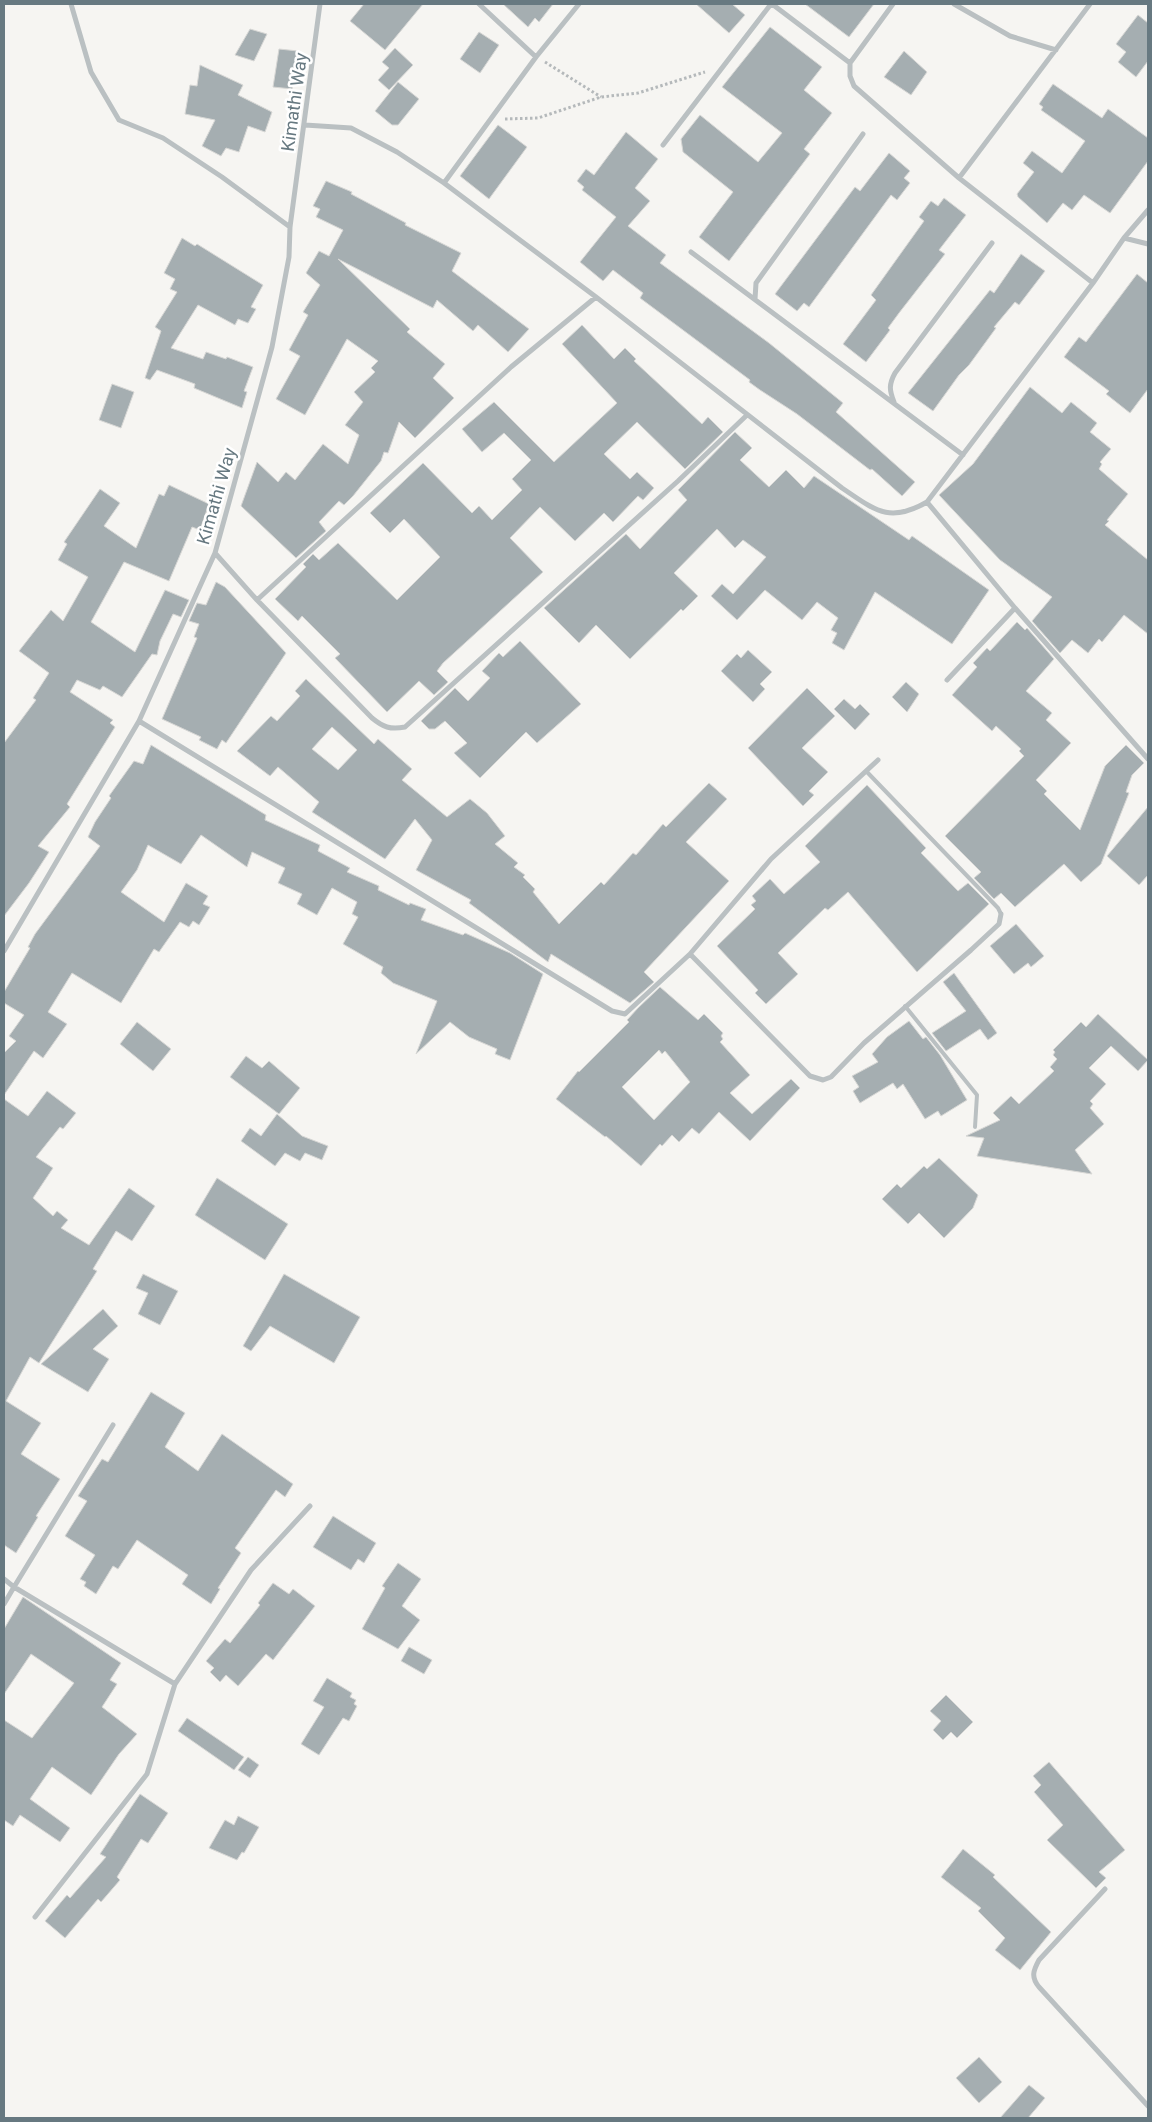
<svg xmlns="http://www.w3.org/2000/svg" width="1152" height="2122" viewBox="0 0 1152 2122" font-family="Roboto,sans-serif">
<rect width="100%" height="100%" fill="#f6f5f2"/>
<path fill="#a5aeb1" stroke="#d7d7d5" fill-rule="evenodd" d="M364 4H423L385 50 350 21Z
M503 4H553L539 22 535 18 528 27Z
M696 4H732L745 15 729 33Z
M805 4H874L849 37Z
M1138 15 1148 23V61L1136 77 1118 62 1126 52 1116 44Z
M770 27 822 67 804 90 832 113 804 149 810 154 729 261 699 237 733 192 683 152 681 139 700 115 758 162 782 133 722 87Z
M250 29 267 34 254 61 235 55Z
M479 32 499 45 480 73 460 59Z
M395 48 413 65 389 90 378 80 389 68 382 62Z
M279 49 298 51 292 89 273 87Z
M904 51 927 72 911 95 884 77Z
M200 65 243 85 238 95 272 112 265 132 248 126 239 152 226 148 221 156 202 146 215 120 185 114 190 85 197 86Z
M398 82 419 99 398 125H392L375 111Z
M1053 84 1102 118 1108 109 1148 138V161L1110 213 1084 195 1072 210 1063 203 1047 223 1018 197 1017 194 1034 172 1023 163 1032 151 1062 173 1085 141 1041 110 1043 107 1039 104Z
M498 125 527 147 489 199 460 176Z
M626 132 658 159 635 188 650 201 628 226 666 255 660 263 769 343 843 403 836 412 915 482 902 496 872 469 870 470 797 414 760 390 749 382 750 380 640 298 643 293 613 270 603 281 580 262 616 217 582 190 584 187 577 181 586 169 594 175Z
M889 153 910 171 904 178 910 183 897 200 891 195 809 307 804 303 797 311 775 294 855 187 860 191Z
M326 181 352 192 351 194 406 223 405 225 461 253 452 271 529 329 508 352 478 325 473 331 437 300 433 308 338 259 410 329 407 332 445 364 433 378 454 398 415 438 399 422 388 453 384 452 381 461 353 496 344 505 339 501 319 522 326 531 296 558 241 506 257 462 278 482 286 472 295 480 323 444 348 464 359 435 345 425 363 402 354 392 375 372 371 368 378 361 347 339 305 415 276 399 300 356 289 350 308 315 303 312 320 285 306 273 319 251 329 256 343 230 316 217 320 209 313 206Z
M944 198 966 215 939 250 945 254 899 313 888 328 890 330 866 362 843 344 876 300 871 295 924 221 919 217 931 201 938 206Z
M182 238 195 246 197 244 263 285 251 307 256 309 248 323 238 319 235 325 198 305 171 348 203 359 206 352 226 359 227 357 253 367 244 391 247 392 242 408 194 388 195 384 157 370 150 380 145 378 161 331 155 327 177 292 170 289 175 279 164 273Z
M1021 254 1045 271 1019 305 1015 302 994 327 996 328 969 365 959 375 933 411 908 393 990 290 994 293Z
M1137 274 1148 283V389L1130 413 1106 394 1109 391 1064 357 1079 337 1086 342Z
M582 325 614 359 625 348 636 359 634 361 702 424 708 417 723 432 685 469 637 422 604 454 630 479 637 472 654 488 643 500 638 496 613 522 604 513 575 541 540 507 510 538 543 572 443 663 437 671 448 682 434 695 419 681 387 712 335 658 340 654 302 616 298 621 275 599 306 567 303 564 313 554 319 560 338 543 397 600 440 557 404 519 390 533 370 513 423 463 472 513 479 506 492 520 522 490 512 479 531 460 504 433 482 452 462 429 494 402 554 462 617 403 562 344Z
M112 384 134 392 121 428 99 420Z
M1030 387 1062 413 1071 402 1097 423 1090 432 1111 449 1100 462 1102 464 1099 469 1128 494 1107 520 1109 521 1105 525 1148 560V634L1124 615 1102 642 1099 639 1088 653 1072 640 1060 653 1032 621 1052 597 1000 560 939 495 973 464Z
M735 432 752 448 740 460 769 487 786 470 804 488 814 476 909 540 912 536 989 590 952 644 875 592 844 650 832 643 837 633 831 630 838 618 817 602 802 620 765 590 737 620 711 596 722 584 733 594 766 557 743 540 735 548 717 529 674 573 698 596 683 611 681 609 630 659 596 625 579 643 544 608 626 534 640 549 687 500 678 490Z
M169 485 209 504 200 530 192 527 169 581 124 562 91 622 135 652 165 590 189 600 181 617 173 614 160 641 157 655 152 654 122 697 103 686 100 690 77 680 70 692 113 720 110 723 115 727 67 804 70 807 38 846 49 852 29 883 4 916V743L36 700 33 698 49 673 19 651 51 610 63 621 88 577 58 560 67 544 64 542 100 489 120 503 104 526 136 548 159 494 164 496Z
M216 582 225 587 286 653 226 743 222 740 217 749 199 740 201 737 162 719 197 638 194 637 199 624 189 621 197 603 206 605Z
M1017 622 1025 630 1027 628 1054 659 1026 691 1052 713 1046 720 1071 743 1036 780 1047 791 1044 794 1080 830 1105 766 1126 745 1144 763 1132 775 1126 792 1129 793 1101 864 1081 882 1064 864 1015 907 1001 893 994 899 974 878 981 872 945 836 1024 756 1019 751 1021 749 996 726 992 731 952 695 977 667 973 663 987 648 990 651Z
M520 641 581 704 537 743 526 732 480 778 454 753 467 743 445 721 435 729H429L421 721 455 688 468 701 490 678 482 671 499 653 503 657Z
M748 650 772 672 760 684 765 689 753 702 721 671 737 654 741 658Z
M306 679 374 744 378 739 412 769 402 780 447 817 470 799 487 813 505 836 495 844 518 863 514 867 525 875 523 877 535 889 533 892 559 924 601 882 604 885 633 853 636 855 663 824 666 827 709 783 727 799 686 842 729 881 644 972 654 982 630 1003 551 954 548 962 469 903 471 900 416 870 432 840 415 819 385 859 312 812 319 802 278 767 270 776 237 751 271 716 277 721 300 696 295 691ZM332 727 357 750 338 770 312 749Z
M906 682 919 694 907 712 892 697Z
M807 688 835 716 802 748 828 772 809 791 814 795 803 806 748 748Z
M844 699 855 709 860 704 870 714 855 730 834 709Z
M151 745 266 815 265 820 320 845 318 851 350 868 347 872 379 886 378 890 409 905 410 903 426 909 421 920 463 935 465 933 510 953 543 974 510 1060 495 1054 497 1049 469 1037 450 1022 416 1054 437 1001 393 983 381 973 383 967 343 944 358 917 352 914 357 902 332 888 317 915 297 904 302 894 278 883 285 868 252 852 247 867 201 835 181 864 148 845 137 870 121 892 164 922 186 883 208 896 203 904 210 907 199 925 193 921 189 927 180 922 159 952 154 949 121 1003 72 973 48 1012 67 1024 43 1058 34 1051 4 1095V1053L16 1041 9 1036 24 1015 4 1003V992L30 948 28 947 35 934 100 846 88 837 95 822 111 798 109 796 134 761 143 764Z
M867 785 926 848 921 853 958 891 968 883 989 904 917 972 848 892 828 910 825 908 778 953 798 974 766 1004 755 993 758 990 717 946 755 909 751 905 756 901 752 896 770 879 784 894 820 862 805 846Z
M1148 807V875L1139 885 1107 856Z
M1016 924 1044 956 1031 967 1028 963 1014 974 990 946Z
M954 973 997 1033 988 1040 980 1029 946 1051 932 1033 966 1011 943 982Z
M660 987 698 1020 704 1014 723 1033 721 1036 723 1039 720 1042 750 1075 730 1093 752 1114 791 1079 800 1088 750 1141 719 1112 699 1134 692 1128 679 1142 672 1135 662 1146 660 1144 641 1166 606 1136 605 1137 556 1099 578 1071 579 1072 629 1022 627 1020 638 1008ZM659 1050 662 1054 665 1051 690 1082 654 1120 622 1087Z
M1098 1014 1148 1060 1138 1071 1111 1046 1089 1068 1106 1084 1090 1101 1093 1104 1090 1108 1104 1124 1075 1150 1092 1174 977 1156 984 1138 966 1136 1000 1120 993 1113 1011 1096 1019 1104 1054 1071 1050 1067 1057 1059 1053 1055 1055 1052 1053 1050 1081 1022 1086 1027Z
M909 1021 923 1039 926 1037 940 1055 967 1100 941 1116 938 1111 925 1119 903 1084 897 1089 893 1083 860 1103 853 1091 859 1087 852 1076 878 1062 872 1054 887 1037Z
M137 1022 171 1049 153 1071 120 1044Z
M246 1056 262 1068 269 1061 300 1088 279 1114 230 1077Z
M47 1091 76 1113 63 1129 60 1127 36 1157 53 1168 33 1198 53 1216 57 1211 68 1220 61 1228 89 1245 129 1188 155 1206 132 1241 116 1231 93 1269 97 1271 39 1363 30 1357 6 1401 41 1423 21 1454 60 1479 36 1516 38 1517 16 1553 4 1545V1099L28 1116Z
M277 1114 302 1136 328 1146 322 1160 305 1153 300 1161 285 1153 275 1166 241 1141 250 1128 261 1136Z
M939 1158 978 1195 973 1208 944 1238 919 1213 908 1224 882 1199 897 1184 901 1188 924 1166 927 1169Z
M217 1178 288 1224 265 1260 195 1215Z
M143 1274 178 1291 160 1325 138 1314 148 1293 136 1288Z
M284 1274 360 1317 334 1363 270 1326 251 1351 243 1346Z
M103 1309 118 1326 93 1349 109 1359 88 1392 41 1364Z
M151 1392 185 1413 165 1447 198 1471 222 1434 293 1484 285 1497 276 1490 235 1548 241 1553 218 1588 220 1589 211 1604 182 1584 188 1575 137 1540 118 1569 113 1566 96 1594 84 1586 86 1582 80 1579 95 1555 65 1536 87 1501 78 1496 102 1459 108 1462Z
M333 1516 376 1543 364 1563 358 1559 351 1570 313 1547Z
M398 1563 421 1579 402 1606 420 1620 398 1649 362 1629 385 1588 382 1586Z
M273 1583 289 1594 293 1589 315 1606 273 1660 266 1654 238 1686 226 1675 220 1682 210 1672 214 1668 206 1661 225 1639 230 1643 260 1605 258 1603Z
M23 1597 121 1663 110 1680 117 1684 102 1707 137 1734 119 1754 91 1795 52 1767 30 1799 70 1828 60 1842 20 1815 13 1826 4 1820V1720L32 1738 74 1683 31 1654 4 1694V1629Z
M409 1647 432 1660 424 1674 401 1661Z
M327 1678 352 1693 350 1697 356 1700 354 1704 357 1706 349 1721 343 1718 319 1755 301 1744 324 1707 313 1701Z
M946 1695 973 1722 957 1738 951 1732 943 1740 933 1730 941 1721 930 1711Z
M187 1718 244 1757 234 1770 178 1731Z
M248 1757 259 1765 250 1778 238 1770Z
M1049 1762 1125 1850 1099 1872 1106 1878 1096 1888 1047 1840 1063 1825 1034 1792 1041 1785 1033 1776Z
M140 1794 168 1813 148 1843 141 1839 117 1877 120 1880 101 1902 98 1899 65 1938 45 1921 67 1895 70 1898 106 1857 100 1854Z
M238 1816 259 1827 244 1853 242 1852 237 1860 209 1848 225 1820 234 1825Z
M963 1849 995 1875 993 1877 1051 1932 1020 1970 995 1950 1005 1938 978 1911 981 1908 941 1877Z
M979 2057 1002 2082 979 2103 956 2078Z
M1029 2085 1045 2098 1028 2118H1000Z"/>
<g fill="none" stroke-linecap="round" stroke-linejoin="round">
<path stroke="#b5b9bb" stroke-width="3" stroke-dasharray="2.5 2.5" stroke-linecap="butt" d="M545 62 601 97
M505 119 538 118 601 97 638 93 705 72"/>
<path stroke="#bac0c2" stroke-width="4" d="M867 772 998 908 1001 914
M905 1006 977 1095 975 1127"/>
<path stroke="#bac0c2" stroke-width="5" d="M71 4 91 72 119 120 163 138 222 177 290 227
M479 4 536 57
M772 4 850 63
M893 4 850 63V76L854 86 959 178 1093 283
M954 4 1010 36 1056 50
M305 125 351 128 397 152 444 183 596 297 842 488C875 510 889 524 927 502L1093 283 1124 238 1148 210
M663 145 771 4
M959 178 1090 4
M444 183 536 57 579 4
M1124 238 1148 244
M691 252 963 455
M755 299 756 283 863 134
M894 402C889 390 889 384 895 373L992 243
M927 502 1015 608 1148 759
M215 553 257 600 372 718C383 727 390 730 405 727L678 481 747 415
M257 600 511 367 596 297
M947 680 1015 608
M139 721 612 1011 625 1014 690 954 771 859 878 760
M4 951 139 721 215 553 272 347 289 257 290 227 320 4
M690 954 810 1076 823 1080 831 1077 864 1043 971 950 999 924 1001 914
M113 1425 14 1587 175 1684
M4 1579 14 1587 4 1604
M1105 1889 1039 1960C1033 1971 1031 1977 1039 1987L1148 2106
M35 1917 147 1774 175 1684 251 1570 310 1506"/>
</g>
<g text-anchor="middle" dominant-baseline="central" stroke-width="5" stroke-linejoin="round" paint-order="stroke">
<g font-size="18" fill="#677981" stroke="#fff">
<text transform="translate(294 102) rotate(-82)">Kimathi Way</text>
<text transform="translate(216 496) rotate(-74)">Kimathi Way</text>
</g>
</g>
<rect width="1152" height="2122" fill="none" stroke="#677981" stroke-width="10"/>
</svg>
